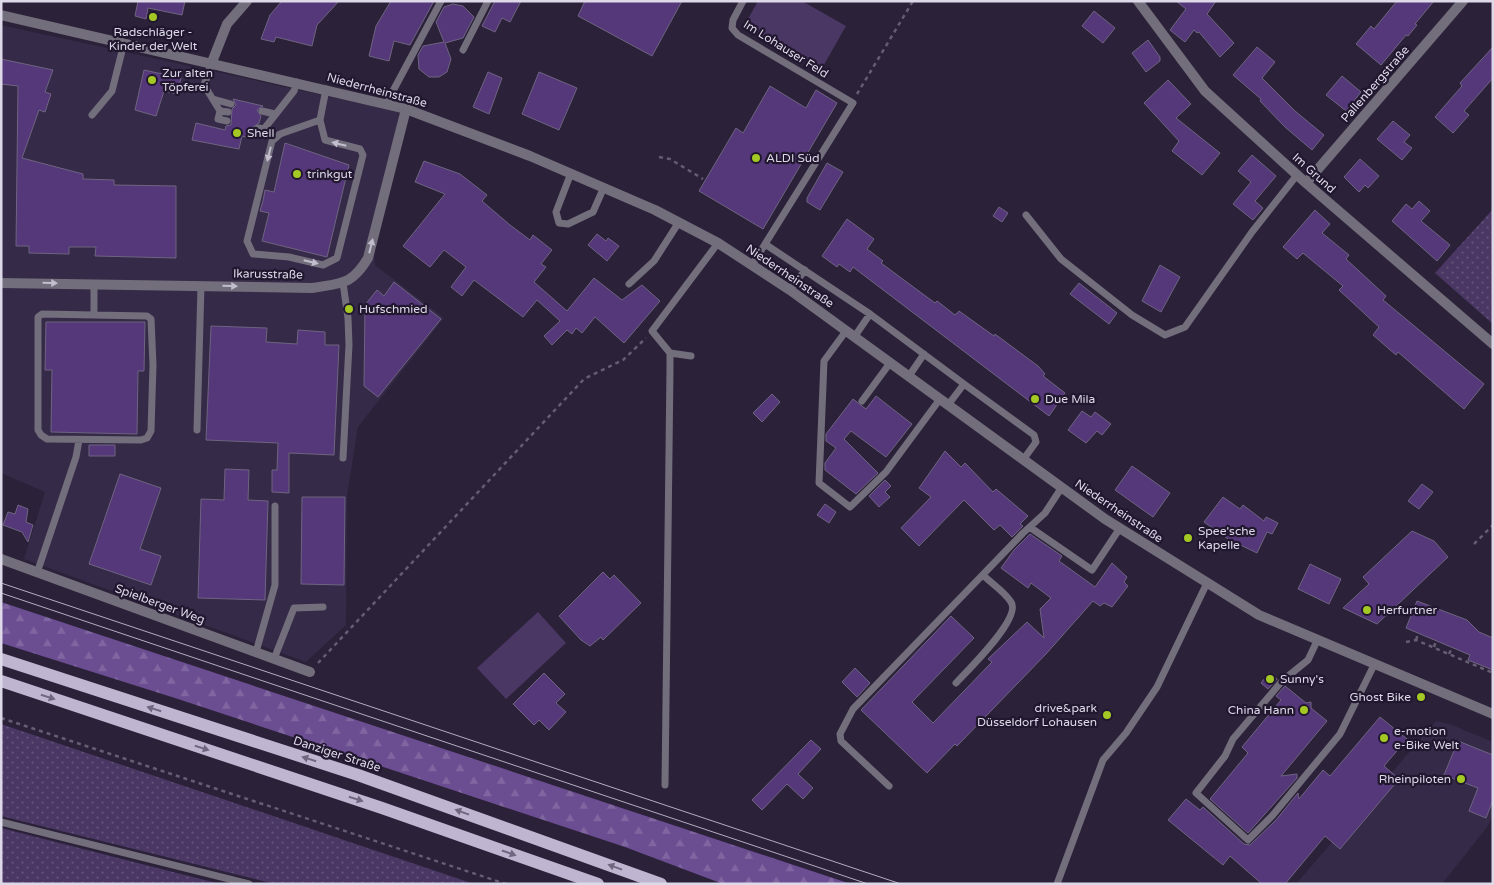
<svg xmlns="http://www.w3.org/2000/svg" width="1494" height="885" viewBox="0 0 1494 885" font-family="'Varela Round',sans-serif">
<defs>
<pattern id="grass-dots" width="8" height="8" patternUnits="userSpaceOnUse" patternTransform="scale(1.25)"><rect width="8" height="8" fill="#4a3764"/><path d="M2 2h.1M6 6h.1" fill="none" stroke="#64537a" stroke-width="1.8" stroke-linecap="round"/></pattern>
<pattern id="forest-firs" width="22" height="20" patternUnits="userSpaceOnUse" patternTransform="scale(1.25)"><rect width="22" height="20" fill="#6b4d91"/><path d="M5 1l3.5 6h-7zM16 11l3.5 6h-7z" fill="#8066a0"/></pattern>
</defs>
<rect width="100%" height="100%" fill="#2b2139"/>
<path fill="#352a47" d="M1 25 400 112 373 230 375 265 444 318 358 427 347 496 346 625 306 662 24 559 45 492 1 473Z
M1436 721 1452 725 1493 742V815L1488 826 1442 884H1296Z"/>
<path fill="url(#grass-dots)" d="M1493 209V324L1435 273Z
M1 724 474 884H275L1 816Z
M1 828 220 884H1Z"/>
<path fill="url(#forest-firs)" d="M1 602 851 884H723L625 847 178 699 1 643Z"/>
<path fill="#4a3764" d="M758 1H802L846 26 821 70 744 26Z
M538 612 566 643 506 699 477 668Z"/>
<path fill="#55387a" stroke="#6e6480" d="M138 1H185L182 15 148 8 146 19 135 16Z
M282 1H339L317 25 312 46 276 37 274 42 261 39 270 15Z
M391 1H434L410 45 394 41 389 61 369 56 376 26Z
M495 1H521L510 22 502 18 495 32 482 26Z
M585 1H682L652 56 578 16Z
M1176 1H1216L1207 14 1234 43 1220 57 1199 32 1197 33 1194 30 1185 42 1170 30 1186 9Z
M1397 1H1434L1415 24 1417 25 1408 36 1406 35 1381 65 1356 44 1371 26 1374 29Z
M453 4 463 6 474 17 463 38 445 43 451 59 447 72 439 77H429L419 69 418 55 423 46 444 42 436 22 444 7Z
M1094 11 1115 28 1103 43 1082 26Z
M1148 40 1160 57V61L1146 72 1132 53Z
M1257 47 1275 62 1262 78 1295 111 1324 135 1312 150 1285 127 1260 101 1261 99 1233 75Z
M1493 47V78L1464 111 1469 115 1453 133 1435 117 1462 86 1460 83Z
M1 59 53 70 45 92 51 94 45 112 39 110 22 158 83 174V179L114 180V185L176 186V258L95 256 96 247H69V254L29 253V246H16L18 86 1 84Z
M144 70 181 78 177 94 164 91 156 116 135 110Z
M488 72 502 78 489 114 473 107Z
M539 72 577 88 559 130 522 114Z
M1342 76 1361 92 1346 111 1326 95Z
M1168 80 1191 104 1176 118 1220 153 1202 175 1172 151 1179 141 1144 103Z
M770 86 806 108 816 90 837 103 763 229 699 191 736 128 743 133Z
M233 99 263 106 257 110 261 116 259 123 253 127 256 133 247 131 246 137 242 136 239 149 192 140 196 123 225 130 226 126 231 125 232 109 236 105Z
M1393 121 1410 135 1404 142 1412 148 1402 160 1377 139Z
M285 143 349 165 327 257 262 241 269 213 260 211 263 201 265 190 274 192Z
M1252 155 1276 176 1255 201 1263 208 1253 220 1233 204 1251 182 1238 171Z
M1360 159 1379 176 1368 188 1365 185 1359 192 1344 177Z
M424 161 460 174 487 195 482 201 510 225 530 240 533 235 552 250 541 264 546 267 534 282 567 311 594 278 622 300 642 285 660 301 624 343 595 317 582 333 576 328 572 334 567 330 552 345 544 336 560 321 537 300 523 317 474 280 462 296 451 287 466 267 444 250 430 267 403 246 445 194 415 182Z
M827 163 843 172 820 210 807 202V198Z
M1419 201 1430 211 1421 221 1450 245 1437 261 1392 221 1406 204 1412 209Z
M999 207 1008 213 1002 222 993 216Z
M1315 210 1330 224 1322 233 1349 255 1346 259 1386 296 1383 300 1484 384 1464 409 1398 352 1396 355 1373 335 1379 327 1339 290 1343 286 1303 253 1297 259 1283 247Z
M847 219 874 239 867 249 883 261 881 263 935 303 937 301 955 315 959 311 994 336 995 334 1038 366 1045 374 1043 376 1065 393 1049 416 853 267 850 272 839 264 837 267 822 256Z
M597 234 606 241 608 238 619 246 607 261 588 245Z
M1160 265 1180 277 1161 312 1142 301Z
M394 282 441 319 378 397 364 386 365 305 377 290 384 296Z
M1079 283 1117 313 1109 324 1070 294Z
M46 322H145L144 371H138L137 434 51 432 52 370H45Z
M211 326 267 328 266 342 297 344 298 330 325 332V345H339L334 455 289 453V493L272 492V470H277L278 443 206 440Z
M772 394 780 402 762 422 753 413Z
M876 396 912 424 886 457 851 431 844 439 878 473 856 494 825 470V463L836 448 826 441V434L853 399 866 409Z
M1082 411 1091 417 1095 412 1111 424 1102 435 1097 431 1086 443 1068 430Z
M89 445H115V456H89Z
M945 451 961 467 965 463 993 492 996 489 1028 516 1020 524 1023 526 1012 537 1000 525 994 530 964 500 919 546 901 528 931 497 919 488Z
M1132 466 1170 493 1153 517 1115 490Z
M225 469 249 470 248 500 268 501 265 600 198 598 201 499 224 500Z
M120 474 161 488 140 549 161 556 151 585 89 564Z
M885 480 891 486 885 492 890 497 879 507 869 496Z
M1422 484 1433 492 1419 509 1408 501Z
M302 497H345L344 585 301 584Z
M1223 497 1240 509 1243 505 1264 521 1266 517 1278 523 1272 534 1267 532 1257 553 1228 539 1204 522Z
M825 504 836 512 829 523 817 515Z
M18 505 28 509 26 522 33 525 28 542 22 532 3 525 8 512 15 514Z
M1412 531 1434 541 1448 557 1377 624 1343 608 1369 584 1363 577Z
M1030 534 1062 556 1059 561 1095 587 1112 563 1127 577 1124 582 1128 586 1112 607 1104 603 1100 606 1093 601 1046 654 957 746 955 744 927 773 861 710 951 616 974 638 912 702 933 723 992 662 988 659 1027 622 1044 638 1040 609 1051 598 1031 583 1028 588 1001 568 1014 550Z
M1310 564 1341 579 1329 604 1298 589Z
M603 572 610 579 614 575 641 603 603 640 601 637 590 646 581 640 559 616Z
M1417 601 1467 620 1479 632 1493 638V670L1468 660 1470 655 1406 628Z
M855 668 870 683 857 697 842 682Z
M544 673 565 694 556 703 566 712 549 730 539 720 534 725 513 704Z
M1269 673 1277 679 1268 689 1261 683Z
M1285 686 1306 703 1311 702V708L1327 721 1281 776 1297 774V778L1248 833 1210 799 1248 753 1242 747 1281 700 1276 696Z
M1380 717 1407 739 1384 766 1399 779 1340 849 1325 836 1285 884H1262L1230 856 1223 865 1168 820 1186 799 1200 810 1203 807 1244 844 1250 845 1276 820 1298 793 1299 799 1323 770 1330 776Z
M811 740 821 749 798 774 813 788 803 799 787 784 762 810 752 800Z
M1458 741 1493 755V800L1486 818 1469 811 1478 788 1444 775Z"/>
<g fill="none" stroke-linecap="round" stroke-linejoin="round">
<path stroke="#665d73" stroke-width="2.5" stroke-dasharray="4 4" stroke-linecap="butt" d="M857 94 913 1
M659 157 670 159 703 179
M1474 544 1493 525
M1416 640 1418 634
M1406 642 1416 640 1493 673
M1434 647 1436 641
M1449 654 1452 648
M318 663 584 379 623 360 646 338
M1 718 506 884"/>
<path stroke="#726e7b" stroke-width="7" d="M743 1 733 20 732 28 738 35 853 103 752 265
M463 50 488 1
M212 62 204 85 220 111 218 119 227 121
M213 99 231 104
M386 104 441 1
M220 111 228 112
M262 111 275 114
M92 115 112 91 124 43
M320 120 280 134 272 141 247 241 253 254 289 257 323 265 337 258 363 155 360 149 325 140 320 120 326 89
M258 128 264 129 294 91 297 82
M571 173 556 212 559 223 568 224 593 212 604 187
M1026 215 1061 259 1132 315 1165 335 1185 327 1252 232 1297 175
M765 244 870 314 964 384
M343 283 348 318 349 345 343 458
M629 284 654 261 679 222
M790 290 805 270
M94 315 147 316 151 319 153 365 151 431 147 438 141 440 47 439 41 435 38 430V317L42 314 94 315V284
M846 331 824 361 819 483 850 507 886 472 940 399
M855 336 870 314
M670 353 691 356
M909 376 924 354
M862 401 890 363
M948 405 964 384 1034 435 1036 442 1023 460
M197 430 201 286
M1031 528 1092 570 1120 528
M37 573 76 457 79 440
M1317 641 1308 660 1282 681 1233 739 1225 756 1196 793 1248 840 1272 816 1340 734 1374 665
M256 652 275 585V506
M274 659 294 608 323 607
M956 683C968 670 1022 618 1011 602 1005 592 991 583 983 575
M665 785 670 369V353L652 331 718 243
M889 786 841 741 840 734 853 709 1023 533 1045 513 1062 487
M1 822 249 884
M1057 884 1103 760 1126 733 1157 687 1207 583"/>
<path stroke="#726e7b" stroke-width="10" d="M1138 1 1205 91 1306 183 1493 344
M212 62 227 24 247 1
M1306 183 1463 1
M1 283 312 288C342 283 352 285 368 258L406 109
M1 559 310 672"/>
<path stroke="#726e7b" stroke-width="10" d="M1 15 406 109 530 156 655 210 718 243 790 290 1105 519 1259 615 1493 714"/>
<path stroke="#bfb5d0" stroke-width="12" d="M1 659 358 775 661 884
M1 681 382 808 598 884"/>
<path stroke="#b4aebf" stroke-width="1" d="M1 583 901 884
M1 593 868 884"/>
</g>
<defs><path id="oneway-solid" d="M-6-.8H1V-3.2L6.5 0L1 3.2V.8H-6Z" transform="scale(1.25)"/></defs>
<g fill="#c3bece">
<use href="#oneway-solid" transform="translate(339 144) rotate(-166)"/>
<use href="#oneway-solid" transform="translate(269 154) rotate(104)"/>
<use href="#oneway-solid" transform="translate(371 246) rotate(-76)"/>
<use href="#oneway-solid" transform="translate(311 262) rotate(13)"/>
<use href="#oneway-solid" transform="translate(50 283) rotate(1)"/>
<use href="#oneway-solid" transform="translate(230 286) rotate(1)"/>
</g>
<g fill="#706680">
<use href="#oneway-solid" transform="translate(48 697) rotate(18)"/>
<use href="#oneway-solid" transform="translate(154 709) rotate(-162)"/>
<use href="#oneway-solid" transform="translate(202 748) rotate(18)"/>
<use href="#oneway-solid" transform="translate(309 759) rotate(-162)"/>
<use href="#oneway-solid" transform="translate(356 799) rotate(18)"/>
<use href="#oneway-solid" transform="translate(462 812) rotate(-160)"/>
<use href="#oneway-solid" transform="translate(509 853) rotate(19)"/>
<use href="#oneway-solid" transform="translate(615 867) rotate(-160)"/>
</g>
<g fill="#a4c824" stroke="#21172f" stroke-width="2">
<circle cx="153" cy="17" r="5"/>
<circle cx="152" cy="80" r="5"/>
<circle cx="237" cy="133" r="5"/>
<circle cx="756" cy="158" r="5"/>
<circle cx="297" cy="174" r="5"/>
<circle cx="349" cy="309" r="5"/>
<circle cx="1035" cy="399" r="5"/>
<circle cx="1188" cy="538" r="5"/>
<circle cx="1367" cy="610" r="5"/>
<circle cx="1270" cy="679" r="5"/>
<circle cx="1421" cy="697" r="5"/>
<circle cx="1304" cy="710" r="5"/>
<circle cx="1107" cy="715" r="5"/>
<circle cx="1384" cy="738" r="5"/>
<circle cx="1461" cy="779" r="5"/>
</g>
<g text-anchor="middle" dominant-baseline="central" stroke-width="4.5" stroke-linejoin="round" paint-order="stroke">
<g font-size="12" fill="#ded9e9" stroke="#21172f" text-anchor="start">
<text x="153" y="32" text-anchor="middle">Radschläger -<tspan x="153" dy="14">Kinder der Welt</tspan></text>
<text x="162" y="73">Zur alten<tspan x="162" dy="14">Töpferei</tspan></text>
<text x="247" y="133">Shell</text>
<text x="766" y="158">ALDI Süd</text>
<text x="307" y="174">trinkgut</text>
<text x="359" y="309">Hufschmied</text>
<text x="1045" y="399">Due Mila</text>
<text x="1198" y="531">Spee'sche<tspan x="1198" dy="14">Kapelle</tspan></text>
<text x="1377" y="610">Herfurtner</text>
<text x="1280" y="679">Sunny's</text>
<text x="1411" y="697" text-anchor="end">Ghost Bike</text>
<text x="1097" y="708" text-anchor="end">drive&amp;park<tspan x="1097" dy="14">Düsseldorf Lohausen</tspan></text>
<text x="1294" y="710" text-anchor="end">China Hann</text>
<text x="1394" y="731">e-motion<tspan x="1394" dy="14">e-Bike Welt</tspan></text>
<text x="1451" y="779" text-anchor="end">Rheinpiloten</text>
</g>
<g font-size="12" fill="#ded9e9" stroke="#21172f">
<text transform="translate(786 49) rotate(32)">Im Lohauser Feld</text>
<text transform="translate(1375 84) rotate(-49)">Pallenbergstraße</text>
<text transform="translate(377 90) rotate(15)">Niederrheinstraße</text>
<text transform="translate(1314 173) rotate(42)">Im Grund</text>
<text transform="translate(268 274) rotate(1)">Ikarusstraße</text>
<text transform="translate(790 276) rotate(34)">Niederrheinstraße</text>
<text transform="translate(1119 511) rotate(34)">Niederrheinstraße</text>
<text transform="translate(160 604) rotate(20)">Spielberger Weg</text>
<text transform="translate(337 754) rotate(18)">Danziger Straße</text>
</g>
</g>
<rect width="1494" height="885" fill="none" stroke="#ded9e9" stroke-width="5"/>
</svg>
